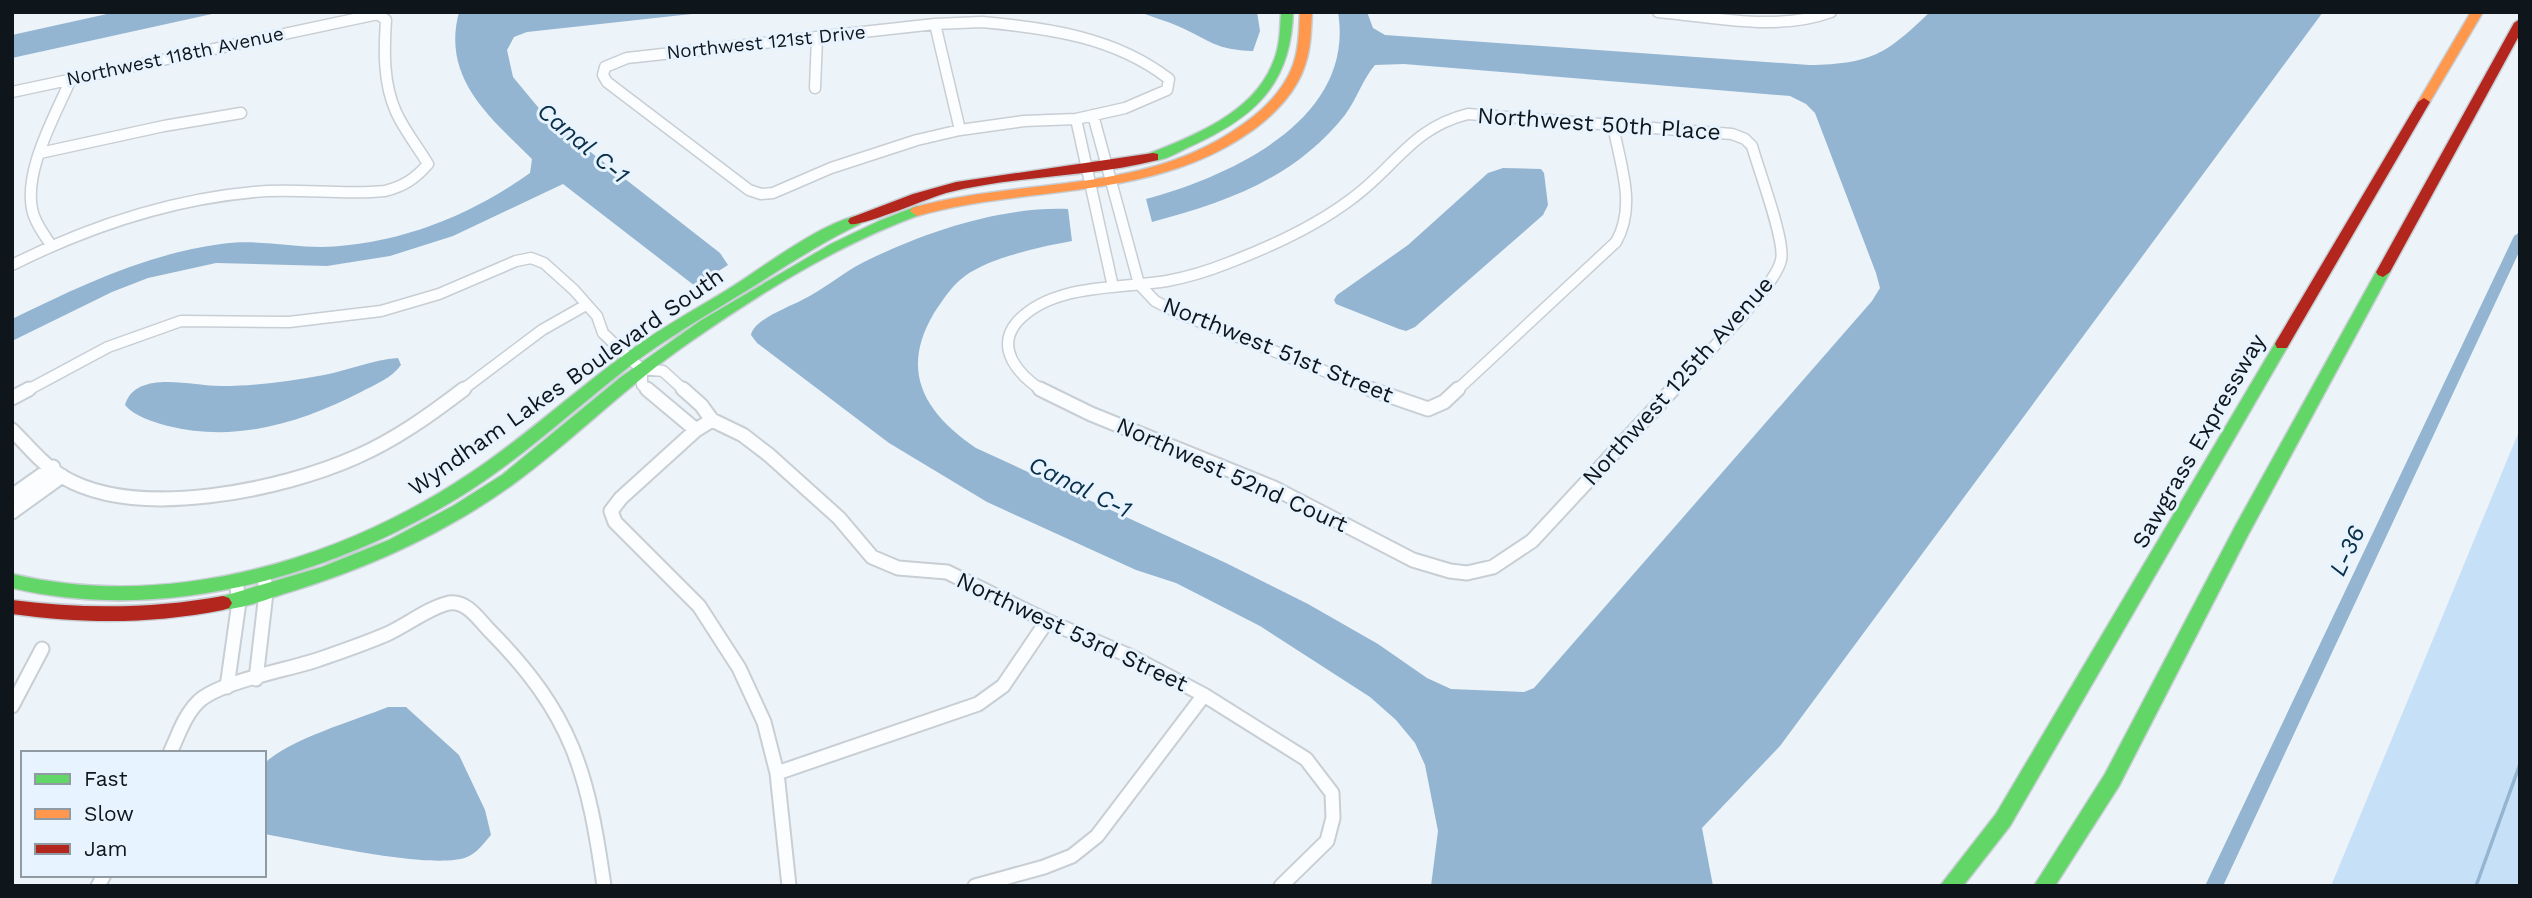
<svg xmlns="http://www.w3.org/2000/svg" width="2532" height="898" viewBox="0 0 2532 898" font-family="'Work Sans',sans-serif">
<rect width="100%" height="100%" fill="#ecf3f9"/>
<path fill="#c6e0f7" d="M2520 429V886H2331Z"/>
<path fill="#93b5d1" d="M116 12H221L12 58V35Z
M459 12H710L527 32 514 37 507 50 513 77 547 118 720 253 728 265 695 286 563 184 453 236 390 256 327 266 216 263 148 278 112 292 12 341V319C80 286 146 254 221 244 254 239 289 247 322 247 397 245 470 216 530 173L532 159C491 118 441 79 459 12Z
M1139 12H1257L1260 31 1253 51C1216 50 1211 41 1180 27 1167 21 1152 17 1139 12Z
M1338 12H1367L1373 28 1385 35 1809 65C1872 64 1886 54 1930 12H2323L1780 746 1702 828 1713 886H1431L1438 831 1425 765 1415 743 1396 720 1370 697 1260 626 1176 583 1136 570 987 502 889 443 757 343 751 335C753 320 789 307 802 300 823 290 841 274 862 263 921 233 1001 206 1068 209L1072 241C1040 247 991 257 965 276 951 286 943 300 934 313 899 372 925 413 976 448L1226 563 1308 604 1378 644 1427 678 1451 689 1524 692 1534 688 1872 301 1880 288 1876 273 1815 113 1806 104 1790 96 1404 64 1375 65C1362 80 1357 99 1345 115 1295 178 1227 202 1152 222L1146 199C1230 176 1356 120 1338 12Z
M1503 168 1541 169 1544 173 1548 205 1543 215 1415 327 1406 331 1399 329 1336 304 1334 300 1337 295 1408 245 1488 173Z
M398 358 401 365C392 378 374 385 361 392 300 423 236 443 168 426 154 422 135 417 125 405 136 368 195 387 223 386 256 386 291 381 324 375 349 370 372 360 398 358Z
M388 707H406L459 755 485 810 491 835C484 843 477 853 467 857 433 871 306 841 264 834V764C287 740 356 720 388 707Z"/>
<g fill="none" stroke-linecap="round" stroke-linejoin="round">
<path stroke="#93b5d1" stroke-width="3.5" d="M2476 886 2520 764"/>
<path fill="#93b5d1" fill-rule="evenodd" d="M2520 232V250L2223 886H2205L2514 236Z"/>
<defs>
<path id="street-far1" d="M1658 12C1714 17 1777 32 1831 12
M982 22C1048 28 1115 37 1169 79L1167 90 1125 108 1076 119 1024 121 960 130 917 140 831 168 773 193 761 194 749 190 607 82 603 75 605 67 627 58 935 24Z
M935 24 960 130
M815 88 817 37
M12 92 378 14 386 20C384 51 383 83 396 112 404 130 418 147 428 164 415 179 404 186 385 191 346 195 307 189 267 191 178 197 92 225 12 265
M1093 115 1139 284 1155 301 1180 314 1375 391
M1076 119 1113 287
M40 153 164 126 241 113
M51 245C45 236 38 227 34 216 20 176 55 116 71 79
M642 369V385L649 391
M26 391 108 347 181 321 289 322 381 311 439 294 516 261 531 258 544 263 574 290 597 316 603 333 630 359 642 369 663 371 685 391
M461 391 542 330 586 305
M1043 391C1020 376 994 349 1017 322 1052 283 1120 289 1167 281 1188 277 1208 271 1228 263 1270 247 1314 227 1350 200 1395 168 1411 128 1468 114L1732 134 1745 139 1752 146C1758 168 1786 242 1781 260 1775 289 1695 365 1671 391
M1456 391 1616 242C1637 205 1620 165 1613 125"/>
<path id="street" d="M647 389 696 430
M683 389 701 405 712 420 743 435 769 455 839 518 872 557 898 568 947 572 1047 621 1130 656 1204 695 1306 759 1332 793 1333 818 1327 841 1281 886
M1040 389 1091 414 1274 488 1413 560 1450 571 1467 573 1493 567 1532 541 1673 389
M1370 389 1428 409 1444 402 1458 389
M12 398 29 389
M712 420 696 430 621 498 611 511 615 522 699 606 739 668 764 722 777 773 789 886
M12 430C28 446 43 465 63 477 137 521 282 490 356 457 395 440 430 415 464 389
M12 496 53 467
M12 512 62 476
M256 679 266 593 264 575
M227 687 239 602 236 581
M12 706 42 649
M170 753C178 736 184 716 198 702 218 682 287 670 317 660 340 652 364 644 387 634 405 626 430 607 449 603 467 600 479 620 490 631 573 715 588 773 604 886
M777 773 978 704 1003 686 1047 621
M98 886 104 875
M975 886 1044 867 1072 856 1097 836 1204 695"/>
<path id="fast" d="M1281 12H1293C1291 86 1253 118 1189 147 1177 153 1161 163 1148 160V154C1194 136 1252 113 1272 65 1280 48 1280 31 1281 12Z
M917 206 922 208 924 211 922 214C839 244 762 292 690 342 627 385 574 440 512 485 444 534 364 570 283 594 268 599 231 613 217 608L214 603 217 598 322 567 389 540 453 506 502 475 621 377 700 321 831 244 879 221Z
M855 216 860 218 862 221 860 224C818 244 780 270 741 294 704 317 665 339 630 366 573 410 520 460 458 498 328 577 163 624 12 588V574C168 611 339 561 469 474 522 439 569 396 620 358 654 332 691 312 727 290 764 267 813 228 855 216Z
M2383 267 2390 272 2248 535 2119 786 2055 886H2034L2105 774 2236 525 2376 272Z
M2282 339 2289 344 2010 826 1963 886H1940L1996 814 2277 340Z"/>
<path id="slow" d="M1300 12H1312C1311 30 1311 48 1305 65 1297 91 1275 114 1253 130 1153 202 1030 184 917 216L910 211 912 208C1022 177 1145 195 1242 125 1262 111 1281 93 1291 70 1299 52 1299 32 1300 12Z
M2471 12H2483L2428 105H2420L2418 102Z"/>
<path id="jam" d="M2520 19V34L2390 272 2383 277 2378 275 2376 272 2514 23Z
M2424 98 2430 102 2287 348H2277L2275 344 2277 340 2418 102Z
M1153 153 1158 154V160C1088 178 1015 175 946 193 928 198 862 227 850 224L848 221 850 218 913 194 956 182Z
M223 596 229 598 232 603 229 608 223 610C152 624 84 624 12 614V600C84 609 152 609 223 596Z"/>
</defs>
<use href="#street-far1" stroke="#c7ced4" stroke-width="13"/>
<use href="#street" stroke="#c7ced4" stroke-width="17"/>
<use href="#fast" stroke="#c7ced4" stroke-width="3"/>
<use href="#slow" stroke="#c7ced4" stroke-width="3"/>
<use href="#jam" stroke="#c7ced4" stroke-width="3"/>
<use href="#street-far1" stroke="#fcfdfe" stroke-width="10"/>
<use href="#street" stroke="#fcfdfe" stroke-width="13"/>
<use href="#fast" fill="#63d668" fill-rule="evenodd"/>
<use href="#slow" fill="#ff974d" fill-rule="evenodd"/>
<use href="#jam" fill="#b3261e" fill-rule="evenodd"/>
</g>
<g text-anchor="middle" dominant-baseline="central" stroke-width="6" stroke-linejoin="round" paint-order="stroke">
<g font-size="19" fill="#0e151b" stroke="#e7f3fe">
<text transform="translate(766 42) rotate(-6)">Northwest 121st Drive</text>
<text transform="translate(175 56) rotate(-12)">Northwest 118th Avenue</text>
</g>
<g font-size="23" fill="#0e151b" stroke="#e7f3fe">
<text transform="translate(1599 124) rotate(4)">Northwest 50th Place</text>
<text transform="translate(1278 350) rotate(22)">Northwest 51st Street</text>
<text transform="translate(1678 381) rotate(-48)">Northwest 125th Avenue</text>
<text transform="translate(566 382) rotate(-35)">Wyndham Lakes Boulevard South</text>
<text transform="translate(2199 441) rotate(-60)">Sawgrass Expressway</text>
<text transform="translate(1232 475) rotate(24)">Northwest 52nd Court</text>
<text transform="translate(1072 632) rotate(25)">Northwest 53rd Street</text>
</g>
<g font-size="24" font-style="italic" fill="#092e48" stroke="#e7f3fe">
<text transform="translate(583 143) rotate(40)">Canal C-1</text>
<text transform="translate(1080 487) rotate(26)">Canal C-1</text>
<text transform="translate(2347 551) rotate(-65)">L-36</text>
</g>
</g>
<rect width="2532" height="898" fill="none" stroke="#0e151b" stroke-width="28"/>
<rect x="21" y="751" width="245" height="126" fill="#e7f3fe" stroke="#909aa3" stroke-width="2"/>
<rect x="35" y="774" width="35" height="10" fill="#63d668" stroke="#909aa3" stroke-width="2"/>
<text x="84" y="786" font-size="21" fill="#0e151b">Fast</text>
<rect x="35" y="809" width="35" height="10" fill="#ff974d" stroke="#909aa3" stroke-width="2"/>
<text x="84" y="821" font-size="21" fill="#0e151b">Slow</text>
<rect x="35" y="844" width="35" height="10" fill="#b3261e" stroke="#909aa3" stroke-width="2"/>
<text x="84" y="856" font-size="21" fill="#0e151b">Jam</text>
</svg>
